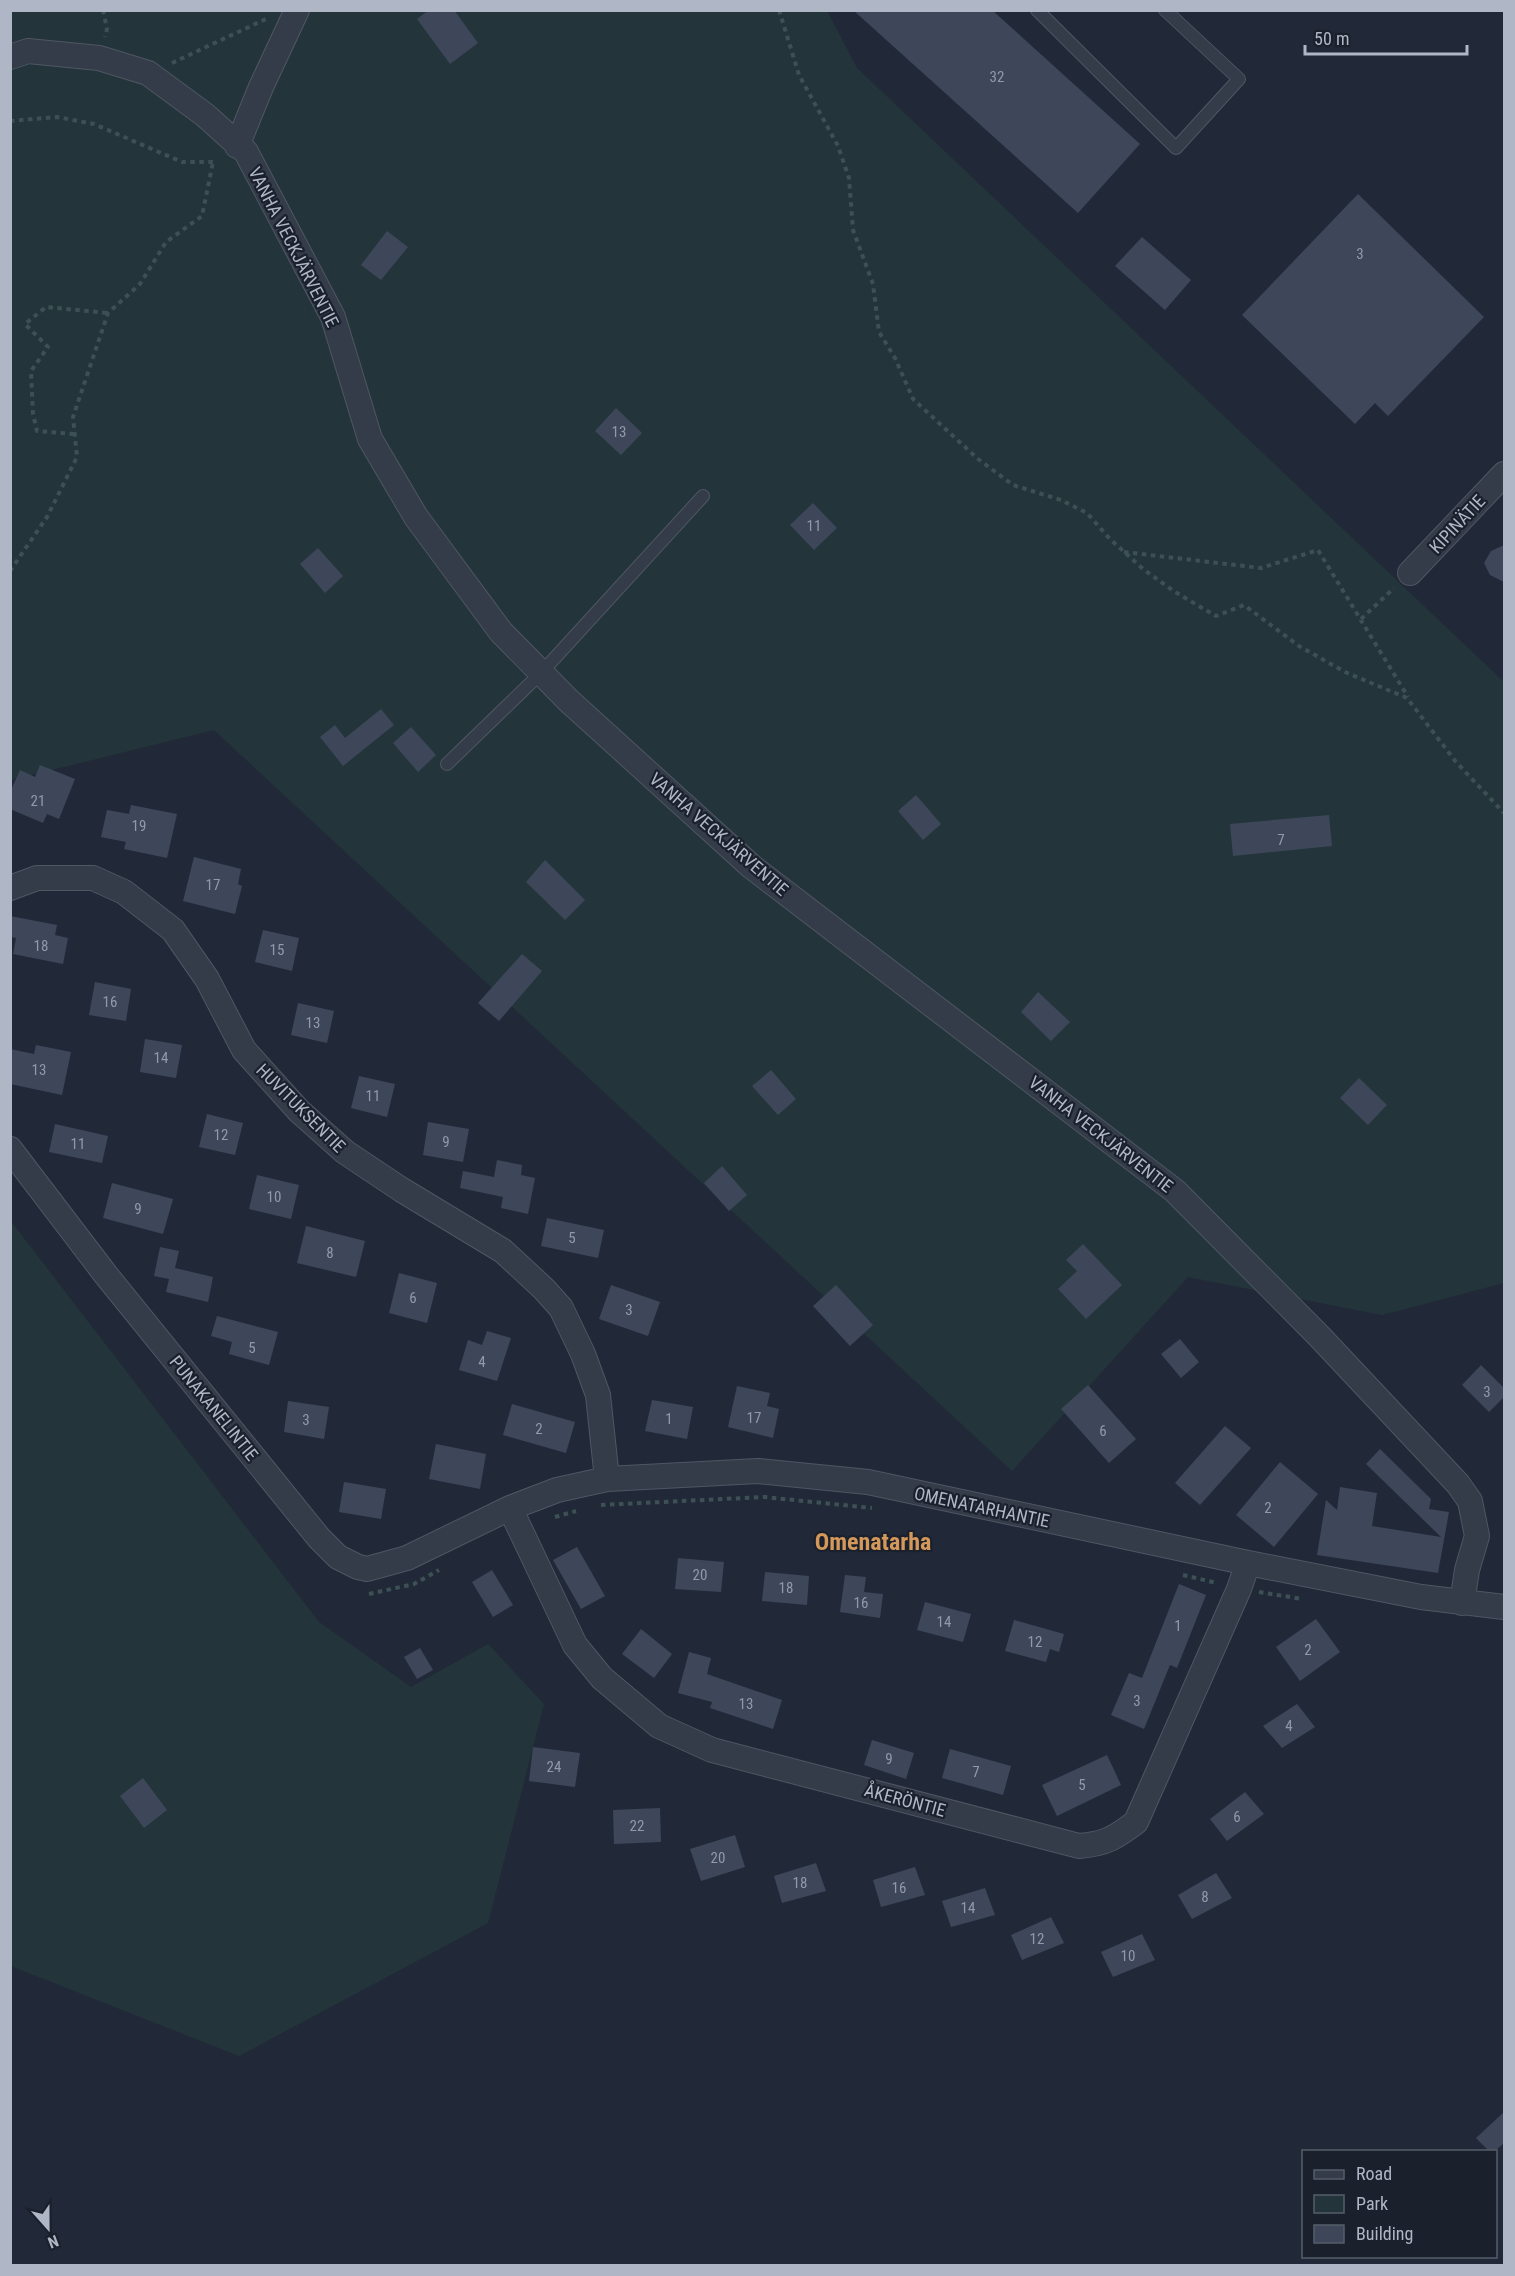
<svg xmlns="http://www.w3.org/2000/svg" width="1515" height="2276" viewBox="0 0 1515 2276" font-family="'Roboto Condensed',sans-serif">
<rect width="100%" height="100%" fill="#212939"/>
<path fill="#23353a" d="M10 11H827L857 68 1504 682V1283L1382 1315 1188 1277 1012 1471 214 730 11 780Z
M10 1220 319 1622 411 1687 488 1644 544 1704 488 1923 239 2056 11 1966Z"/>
<path fill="#3d4759" d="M429 10H454L478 43 450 64 417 19Z
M853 10H992L1140 144 1078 213Z
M1358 194 1484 317 1388 416 1375 403 1355 424 1242 315Z
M387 231 408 247 381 280 361 265Z
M1142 237 1191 280 1165 310 1115 266Z
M616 408 642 433 621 455 595 431Z
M813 503 837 528 814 550 790 525Z
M1504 545V582L1490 575 1484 563 1491 551Z
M318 548 343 576 325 593 300 564Z
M381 709 394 725 343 766 320 737 335 725 345 738Z
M411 727 436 755 418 772 393 743Z
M40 765 75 779 59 819 47 814 43 823 10 809V792L20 770 35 777Z
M916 795 941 824 923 840 898 811Z
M131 805 177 814 167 858 124 849 126 842 101 837 107 810 129 814Z
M1329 815 1332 846 1233 856 1230 824Z
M194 857 241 869 238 884 242 886 235 914 183 901Z
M545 860 585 900 565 920 526 882Z
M10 916 57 925 55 935 68 938 63 964 13 954 16 938 10 937Z
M263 930 299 938 292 971 255 962Z
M522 954 542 971 499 1021 478 1003Z
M95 982 131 989 126 1021 89 1015Z
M1038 992 1070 1022 1051 1041 1021 1012Z
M298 1003 334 1011 327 1043 291 1035Z
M145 1039 182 1045 176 1078 140 1072Z
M36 1045 71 1052 62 1095 10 1084V1049L34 1054Z
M771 1070 796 1099 778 1115 752 1086Z
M359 1076 395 1084 387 1117 351 1108Z
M1359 1078 1387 1105 1368 1125 1340 1098Z
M207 1114 243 1123 235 1155 199 1147Z
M428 1122 469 1129 463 1162 423 1155Z
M55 1124 108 1136 102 1163 49 1152Z
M497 1160 522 1165 521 1175 535 1178 528 1214 501 1208 503 1197 460 1188 463 1171 494 1177Z
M722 1166 747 1195 729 1211 704 1183Z
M257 1175 299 1185 291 1219 249 1209Z
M112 1183 173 1199 163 1234 103 1218Z
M547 1218 604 1230 598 1258 541 1246Z
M306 1226 365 1241 356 1277 297 1263Z
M1083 1244 1122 1285 1086 1319 1058 1289 1077 1271 1066 1260Z
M160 1247 179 1251 175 1268 213 1277 208 1302 166 1292 169 1279 154 1276Z
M399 1273 437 1283 427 1323 389 1313Z
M611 1285 660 1302 648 1336 599 1319Z
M836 1285 873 1325 850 1346 813 1306Z
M217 1316 278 1332 269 1365 229 1354 232 1342 211 1336Z
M487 1331 511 1338 497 1381 459 1370 468 1340 482 1345Z
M1180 1339 1199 1362 1181 1378 1161 1354Z
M1481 1365 1504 1388V1397L1489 1412 1462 1385Z
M1088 1385 1136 1439 1109 1463 1061 1409Z
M737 1386 770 1393 767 1406 779 1409 773 1438 728 1427Z
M652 1400 693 1407 687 1439 645 1431Z
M288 1401 329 1407 324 1439 284 1432Z
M512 1404 575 1422 566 1453 503 1435Z
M1225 1426 1251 1448 1200 1505 1175 1483Z
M436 1444 486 1454 480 1489 429 1479Z
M1380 1449 1431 1499 1429 1509 1449 1512 1438 1573 1317 1555 1326 1500 1337 1510 1340 1487 1377 1493 1372 1526 1441 1537 1366 1464Z
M1280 1462 1318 1494 1274 1547 1236 1515Z
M344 1482 386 1489 381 1519 339 1512Z
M577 1547 605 1596 581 1609 553 1560Z
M678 1558 724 1562 721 1592 675 1589Z
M492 1570 513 1605 493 1617 472 1582Z
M765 1572 809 1576 807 1605 762 1601Z
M845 1575 866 1577 864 1592 883 1594 880 1618 840 1612Z
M1179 1584 1206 1595 1177 1668 1170 1665 1144 1729 1111 1715 1129 1673 1142 1678Z
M925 1602 971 1614 963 1642 917 1630Z
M1316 1619 1340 1652 1300 1681 1276 1647Z
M1014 1620 1064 1634 1059 1652 1050 1649 1046 1662 1005 1651Z
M641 1629 672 1654 654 1678 622 1654Z
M420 1648 433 1670 417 1679 404 1657Z
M689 1652 711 1658 707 1674 782 1700 773 1729 710 1708 712 1702 678 1693Z
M1297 1704 1315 1727 1282 1748 1263 1726Z
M872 1740 914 1753 906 1779 864 1765Z
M533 1747 580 1753 575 1787 529 1781Z
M950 1749 1011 1766 1003 1795 942 1778Z
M1107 1755 1121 1785 1057 1816 1042 1785Z
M143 1778 167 1810 144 1828 120 1796Z
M1245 1792 1264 1814 1227 1841 1210 1819Z
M660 1808 661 1842 614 1844 613 1810Z
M735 1835 745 1867 701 1881 690 1849Z
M816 1863 826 1891 782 1903 774 1876Z
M915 1867 925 1895 881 1907 873 1880Z
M1216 1873 1232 1898 1192 1919 1178 1895Z
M985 1888 995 1915 951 1927 942 1901Z
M1051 1917 1064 1943 1022 1960 1011 1935Z
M1142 1934 1155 1960 1113 1977 1101 1952Z
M1504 2112V2143L1495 2151H1489L1476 2138Z"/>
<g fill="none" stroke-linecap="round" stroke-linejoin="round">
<defs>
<path id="lane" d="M1037 10 1176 148 1239 79 1165 10
M447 764 541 673 703 496"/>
<path id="street" d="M10 57 28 51 99 58 148 73 205 115 246 152 333 317 370 439 416 517 501 632 569 701 752 867 1175 1191 1319 1336 1458 1484 1470 1501 1477 1536 1467 1570 1462 1603
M237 146 261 87 297 10
M1410 573 1504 474
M10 888 37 878H93L124 892 173 930 207 979 244 1050 299 1111 345 1152 402 1190 503 1251 544 1289 561 1308 583 1354 598 1395 607 1479
M10 1149 106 1275 319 1538 338 1557 358 1567 367 1569 407 1558 510 1508 557 1490 607 1479 758 1471 868 1482 1248 1563 1421 1597 1504 1607
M510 1508 575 1645 602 1678 659 1726 712 1750 1079 1846C1105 1844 1115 1838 1136 1822L1239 1589 1248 1563"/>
</defs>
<use href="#lane" stroke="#4f5664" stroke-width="14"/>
<use href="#street" stroke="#4f5664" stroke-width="26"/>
<path stroke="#3d5154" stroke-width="4" stroke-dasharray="4.5 4.5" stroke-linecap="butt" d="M103 10 107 29 105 37
M779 10 799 75 838 146 849 178 853 230 873 284 879 332 895 358 913 399 978 459 1013 485 1061 500 1087 513 1110 539 1143 569 1175 592 1216 616 1244 605 1299 646 1345 672 1407 698 1456 762 1504 813
M172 63 268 18
M10 121 57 117 94 124 182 162H214
M74 434 37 431 33 414 31 371 48 347 25 324 46 307 108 313
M1124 552 1261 568 1318 550 1408 697
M10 571 47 517 77 457 73 417 108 313 140 284 166 242 202 216 213 162
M1361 619 1394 588
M601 1505 764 1497 872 1508
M555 1517 576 1511
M1183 1575 1217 1583
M1259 1592 1302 1599
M369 1594 414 1584 439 1570"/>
<use href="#lane" stroke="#343b49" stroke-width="12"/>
<use href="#street" stroke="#343b49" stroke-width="24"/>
</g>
<g text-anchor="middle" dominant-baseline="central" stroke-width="4.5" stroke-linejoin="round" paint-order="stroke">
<g font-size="15" fill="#929aaa">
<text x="997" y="77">32</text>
<text x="1360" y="254">3</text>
<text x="619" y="432">13</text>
<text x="814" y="526">11</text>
<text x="38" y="801">21</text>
<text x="139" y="826">19</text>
<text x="1281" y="840">7</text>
<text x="213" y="885">17</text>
<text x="41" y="946">18</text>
<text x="277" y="950">15</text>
<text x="110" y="1002">16</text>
<text x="313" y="1023">13</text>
<text x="161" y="1058">14</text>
<text x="39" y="1070">13</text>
<text x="373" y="1096">11</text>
<text x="221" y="1135">12</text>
<text x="446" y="1142">9</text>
<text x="78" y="1144">11</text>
<text x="274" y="1197">10</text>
<text x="138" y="1209">9</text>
<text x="572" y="1238">5</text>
<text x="330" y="1253">8</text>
<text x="413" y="1298">6</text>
<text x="629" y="1310">3</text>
<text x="252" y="1348">5</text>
<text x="482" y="1362">4</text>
<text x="1487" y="1392">3</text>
<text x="754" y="1418">17</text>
<text x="669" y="1419">1</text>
<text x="306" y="1420">3</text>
<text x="539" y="1429">2</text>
<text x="1103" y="1431">6</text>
<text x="1268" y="1508">2</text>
<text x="700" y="1575">20</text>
<text x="786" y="1588">18</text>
<text x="861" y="1603">16</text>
<text x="944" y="1622">14</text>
<text x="1178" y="1626">1</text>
<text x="1035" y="1642">12</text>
<text x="1308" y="1650">2</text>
<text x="1137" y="1701">3</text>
<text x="746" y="1704">13</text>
<text x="1289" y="1726">4</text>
<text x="889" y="1759">9</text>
<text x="554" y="1767">24</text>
<text x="976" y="1772">7</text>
<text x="1082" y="1785">5</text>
<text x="1237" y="1817">6</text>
<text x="637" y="1826">22</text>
<text x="718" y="1858">20</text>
<text x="800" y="1883">18</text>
<text x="899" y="1888">16</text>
<text x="1205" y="1897">8</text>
<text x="968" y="1908">14</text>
<text x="1037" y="1939">12</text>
<text x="1128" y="1956">10</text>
</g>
<g font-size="18" fill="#afb6c5" stroke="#1a212d">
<text transform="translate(294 247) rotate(63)">VANHA VECKJÄRVENTIE</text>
<text transform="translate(1457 524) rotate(-47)">KIPINÄTIE</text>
<text transform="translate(719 834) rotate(41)">VANHA VECKJÄRVENTIE</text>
<text transform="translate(301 1108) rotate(45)">HUVITUKSENTIE</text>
<text transform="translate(1101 1134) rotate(38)">VANHA VECKJÄRVENTIE</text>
<text transform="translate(214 1408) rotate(51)">PUNAKANELINTIE</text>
<text transform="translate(982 1507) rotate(12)">OMENATARHANTIE</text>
<text transform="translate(905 1800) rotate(15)">ÅKERÖNTIE</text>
</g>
<g font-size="24" font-weight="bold" fill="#d4985b" stroke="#1a212d">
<text x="873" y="1542">Omenatarha</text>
</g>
</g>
<rect width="1515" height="2276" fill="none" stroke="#afb6c5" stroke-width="24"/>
<rect x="1302" y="2150" width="195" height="108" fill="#1a212d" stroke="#565d6a" stroke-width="1.5"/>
<rect x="1314" y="2170" width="30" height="9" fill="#343b49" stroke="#565d6a" stroke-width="1.5"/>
<text x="1356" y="2180" font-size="18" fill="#afb6c5">Road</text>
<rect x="1314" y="2195" width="30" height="18" fill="#23353a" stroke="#565d6a" stroke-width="1.5"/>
<text x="1356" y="2210" font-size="18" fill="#afb6c5">Park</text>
<rect x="1314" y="2225" width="30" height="18" fill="#3d4759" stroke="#565d6a" stroke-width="1.5"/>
<text x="1356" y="2240" font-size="18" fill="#afb6c5">Building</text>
<g transform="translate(48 2228) rotate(159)" stroke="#1a212d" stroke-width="4.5" paint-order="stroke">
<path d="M0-4.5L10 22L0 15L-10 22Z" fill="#afb6c5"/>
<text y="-9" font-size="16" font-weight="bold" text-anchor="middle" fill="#afb6c5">N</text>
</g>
<path d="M1305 45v9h162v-9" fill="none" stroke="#afb6c5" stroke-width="3"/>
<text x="1314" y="45" font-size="18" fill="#afb6c5" stroke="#1a212d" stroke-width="4.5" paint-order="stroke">50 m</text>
</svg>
